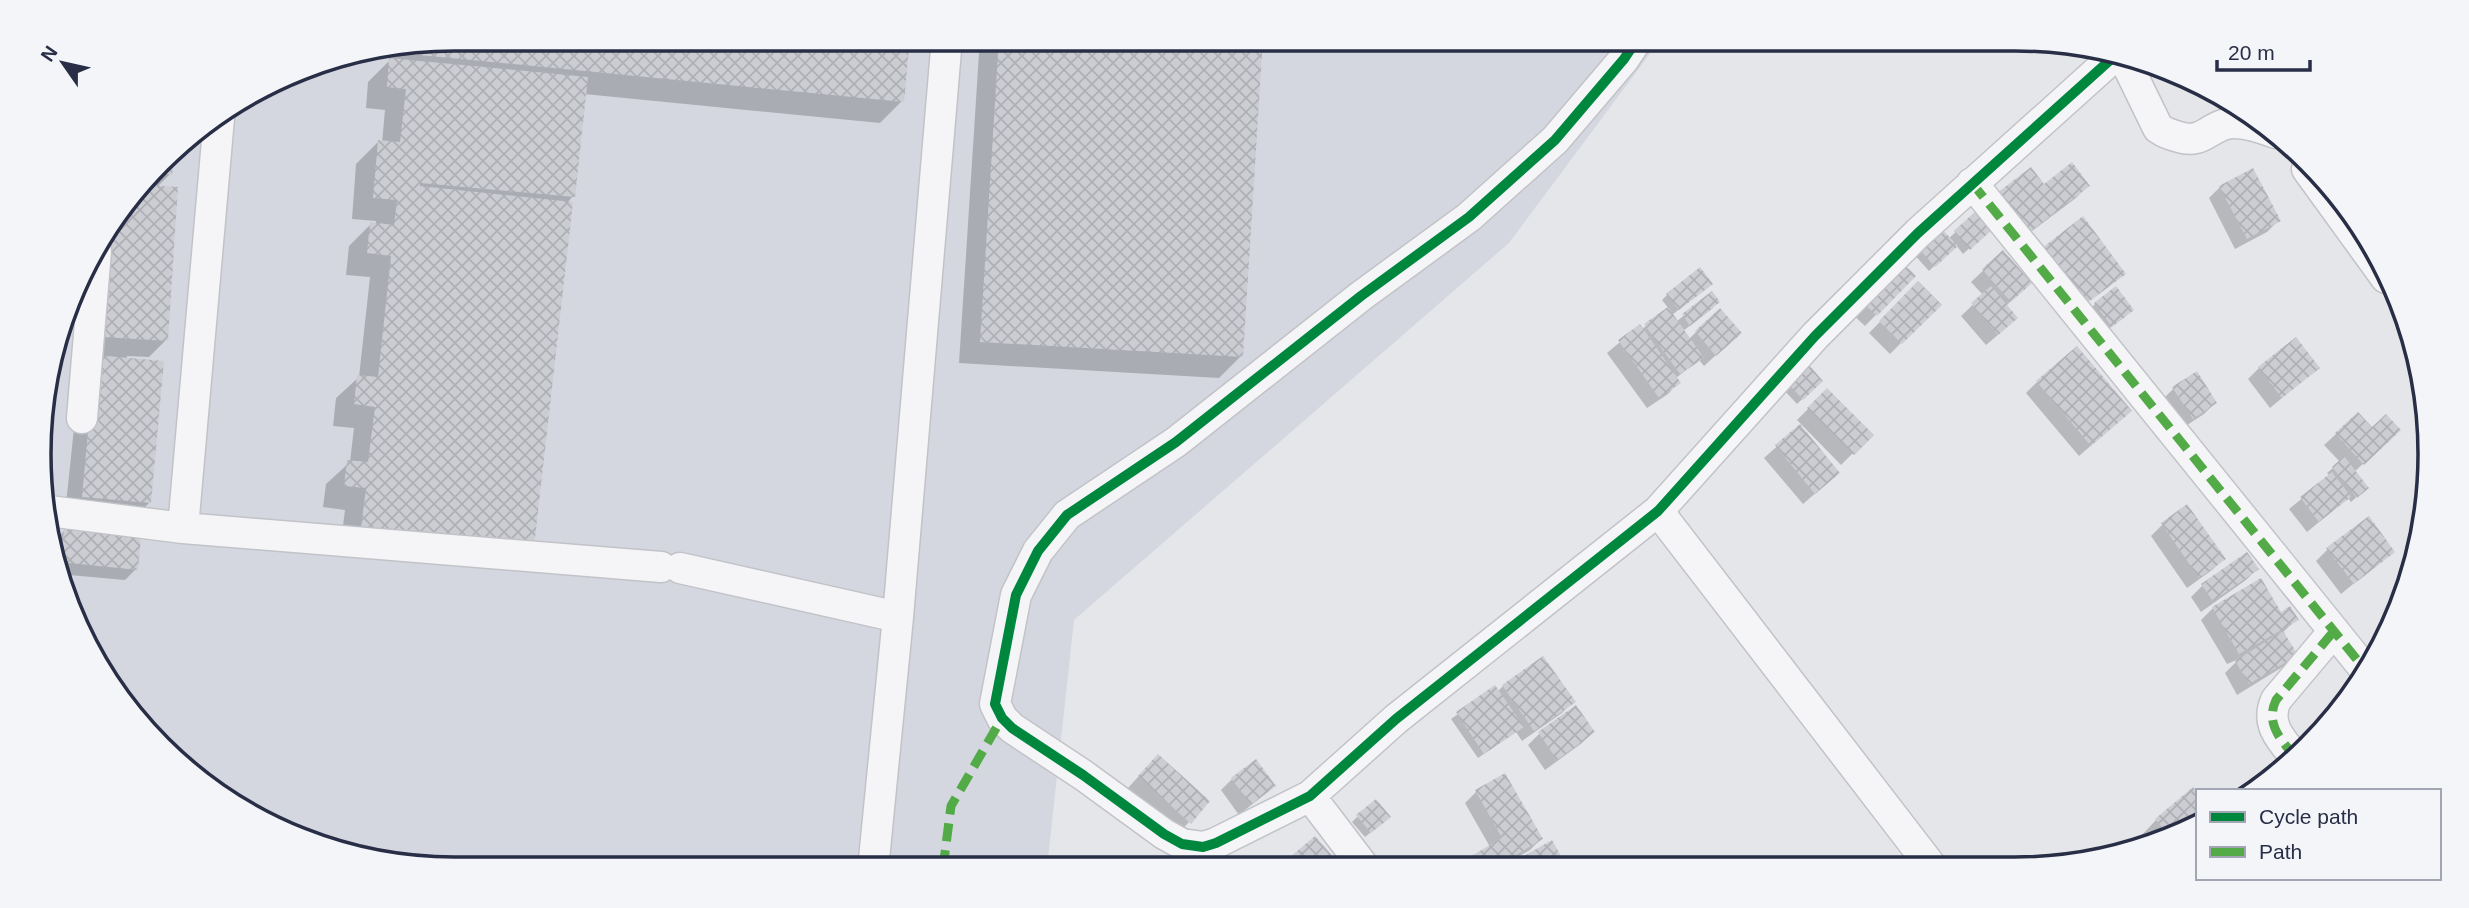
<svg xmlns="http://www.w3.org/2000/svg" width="2469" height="908" viewBox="0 0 2469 908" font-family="Arial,sans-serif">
<defs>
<pattern id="building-cross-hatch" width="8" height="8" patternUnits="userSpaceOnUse" patternTransform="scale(1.75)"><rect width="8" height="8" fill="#cccdd3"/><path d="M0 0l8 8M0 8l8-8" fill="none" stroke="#afb0b6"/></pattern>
</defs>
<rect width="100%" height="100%" fill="#e5e6ea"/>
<path fill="#d5d7e0" d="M454 38 1661 39 1509 243 1074 620 1047 868 454 869 347 855 223 799 109 685 53 561 42 400 82 270 180 142 295 70Z"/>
<path fill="#0003" d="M454 38 902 101 880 123 584 94 573 196 567 203 533 546 340 549 345 510 323 507 326 484 350 462 354 428 333 426 336 398 359 377 370 277 346 275 349 246 371 224 376 225V221L352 219 356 164 378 142 382 143 385 110 366 108 368 82 390 60 391 51Z
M980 38H1261L1241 356 1219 378 959 363Z
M174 150 170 174 156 188 166 340 149 357 127 356V359L150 502 133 519 65 514 92 256 145 187 155 188V185L148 184Z
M2043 186H2087L2076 198 2012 246Z
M2220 187 2279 220 2267 232 2235 249 2209 198Z
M1978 212 1992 228 1963 254 1956 245 1929 271 1912 252 1948 239Z
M2003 252 2030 282 2006 306 2005 329 1986 345 1961 316 1983 295 1971 282Z
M1914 276 1865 326 1848 310Z
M1918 283 1939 305 1890 354 1869 333Z
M1705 289 1672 315 1676 322 1711 293 1713 308 1683 331 1689 339 1696 332 1728 344 1704 366 1699 360 1676 378 1679 382 1668 394 1647 408 1607 353 1639 326 1642 329 1669 309 1662 300 1667 295Z
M2095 304 2127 315 2106 331 2090 309Z
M1809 368 1821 381 1797 404 1784 390Z
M2259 368H2318L2270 408 2248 379Z
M2037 382 2118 422 2079 456 2026 393Z
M2173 389 2215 403 2204 414 2181 429 2162 400Z
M1827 390 1871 435 1841 465 1797 420Z
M2358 414 2387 442 2354 472 2361 493 2351 502 2348 498 2307 532 2289 509 2330 476 2327 473 2340 462 2324 445Z
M1799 427 1826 484 1803 504 1764 458Z
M2162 525 2224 559 2212 570 2187 588 2151 536Z
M64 531 136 569 125 580 58 574 53 561V543Z
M2328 549 2393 551 2341 594 2316 561Z
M2257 569 2246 580 2201 612 2191 597 2202 586Z
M2213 608 2281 614 2296 620 2282 633 2295 654 2284 666 2237 695 2225 673 2239 659 2227 664 2201 620Z
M2383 642 2375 662 2370 655Z
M1503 686 1573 701 1562 713 1522 741 1516 732 1478 758 1451 719 1494 688 1497 692Z
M1593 732 1582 743 1545 770 1528 745 1539 734Z
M1146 768 1189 822 1178 834 1128 788Z
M1232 779 1274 786 1239 815 1221 790Z
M1476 792 1541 839 1530 850 1500 867H1458L1490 847 1465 803Z
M1357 817 1384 822 1365 837 1352 822Z
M2156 820 2198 827 2145 843 2140 837Z"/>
<path fill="url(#building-cross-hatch)" d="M454 38H910L904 102 409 54 410 47Z
M999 38H1263L1243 357 980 342Z
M389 58 588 77 575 197 420 183V186L573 202 534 547 361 528 366 488 344 486 347 460 368 462 375 407 354 404 357 375 378 377 391 256 367 253 370 222 394 225 397 200 373 198 378 140 400 142 406 89 387 87Z
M176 147 172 175 156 172Z
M2072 162 2090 186 2024 236 1993 196 2031 167 2044 184Z
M2253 168 2281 221 2247 239 2219 186Z
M146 185 178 187 168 341 102 337 109 235Z
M1978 209 1994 228 1970 250 1954 231Z
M2083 216 2126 274 2079 309 2037 252Z
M1938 225 1958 246 1935 267 1916 245Z
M2003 250 2032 283 2011 302 1982 269Z
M1898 258 1916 276 1877 316 1858 298Z
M1700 267 1713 284 1679 310 1666 294Z
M1918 281 1942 305 1902 344 1879 321Z
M1991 286 2018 318 1998 335 1971 303Z
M2116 286 2134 310 2112 327 2094 303Z
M1712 291 1720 302 1690 326 1682 314Z
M1668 307 1704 358 1680 374 1644 324Z
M1720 308 1742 333 1716 356 1695 331Z
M1640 324 1681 383 1659 398 1618 340Z
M2296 337 2320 368 2282 398 2258 367Z
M2077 346 2132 411 2091 446 2036 381Z
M95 355 164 361 151 503 82 497Z
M1809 365 1823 381 1803 400 1788 383Z
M2197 371 2217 403 2193 419 2172 387Z
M1827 388 1874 435 1854 455 1807 408Z
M2358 412 2372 427 2386 414 2401 430 2364 465 2335 433Z
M1800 424 1840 473 1815 494 1775 445Z
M2344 456 2369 488 2357 498 2332 467Z
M2332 472 2351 497 2319 522 2300 497Z
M2187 504 2226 559 2199 578 2161 523Z
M2369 516 2395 552 2354 584 2326 548Z
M64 529 141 537 138 570 60 562Z
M2247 552 2259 569 2213 601 2201 584Z
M2261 578 2281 612 2290 606 2299 620 2239 654 2212 607Z
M2283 631 2298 655 2249 684 2235 661Z
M1543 656 1576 702 1534 731 1502 685Z
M1495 685 1524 727 1484 754 1456 712Z
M1576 705 1595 732 1557 760 1538 732Z
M1158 754 1210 801 1191 824 1138 776Z
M1256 759 1276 786 1251 805 1231 778Z
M1505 773 1543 839 1495 867H1465L1461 862 1502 838 1475 790Z
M2193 787 2198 792V827L2170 836 2155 819Z
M1376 799 1391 817 1371 833 1356 815Z
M1315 836 1336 860 1327 868H1277Z
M1552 840 1566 865 1562 867H1505Z"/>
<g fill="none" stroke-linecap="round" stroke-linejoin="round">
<defs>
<path id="minor" d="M1638 38 1624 59 1555 140 1469 217 1361 296 1176 442 1067 515 1038 551 1016 595 995 704 1002 718 1012 728 1083 775 1164 834 1182 844 1203 847 1216 843 1310 796 1396 719 1658 511 1815 336 1918 233 2119 52
M2121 52 2158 128C2165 133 2171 135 2179 137 2201 144 2207 129 2226 124 2241 120 2262 128 2276 133
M2307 169 2386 278
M1972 183 2367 672
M82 418 96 251
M49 511 183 528 661 567
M1658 511 1931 866
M183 528 219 118
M680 568 898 617
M2296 758C2281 740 2265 724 2276 700L2334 631
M1310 796 1364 867
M873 869 898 617 947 38"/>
</defs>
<use href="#minor" stroke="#c2c3c8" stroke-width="33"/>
<use href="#minor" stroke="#f5f5f7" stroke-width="30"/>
<path stroke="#53ab47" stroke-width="9" stroke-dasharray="18 9" stroke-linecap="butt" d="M1972 183 2367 672
M2296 758C2281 740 2265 724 2276 700L2334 631
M943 868 951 806 1002 718"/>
<defs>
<path id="cycleway" d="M1638 38 1624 59 1555 140 1469 217 1361 296 1176 442 1067 515 1038 551 1016 595 995 704 1002 718 1012 728 1083 775 1164 834 1182 844 1203 847 1216 843 1310 796 1396 719 1658 511 1815 336 1918 233 2119 52"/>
</defs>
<use href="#cycleway" stroke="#f3f5f9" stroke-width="15"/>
<use href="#cycleway" stroke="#00873e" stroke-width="10"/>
</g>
<path d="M0 0H2469V908H0ZM454 51H2015A403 403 0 0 1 2418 454V454A403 403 0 0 1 2015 857H454A403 403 0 0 1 51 454V454A403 403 0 0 1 454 51Z" fill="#f3f5f9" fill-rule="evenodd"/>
<path fill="none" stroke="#292e47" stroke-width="3.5" d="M454 51H2015A403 403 0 0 1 2418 454V454A403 403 0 0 1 2015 857H454A403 403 0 0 1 51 454V454A403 403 0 0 1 454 51Z"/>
<rect x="2196" y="789" width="245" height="91" fill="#f3f5f9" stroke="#a2a5b2" stroke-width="2"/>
<rect x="2210" y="812" width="35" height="10" fill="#00873e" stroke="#a2a5b2" stroke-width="2"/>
<text x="2259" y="824" font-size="21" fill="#292e47">Cycle path</text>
<rect x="2210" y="847" width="35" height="10" fill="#53ab47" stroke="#a2a5b2" stroke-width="2"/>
<text x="2259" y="859" font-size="21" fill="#292e47">Path</text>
<g transform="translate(63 63) rotate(304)" stroke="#f3f5f9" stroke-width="5" paint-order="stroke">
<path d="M0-5L12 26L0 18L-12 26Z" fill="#292e47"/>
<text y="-10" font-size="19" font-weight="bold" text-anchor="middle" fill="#292e47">N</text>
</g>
<path d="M2217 60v10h93v-10" fill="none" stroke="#292e47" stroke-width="3.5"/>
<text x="2228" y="60" font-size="21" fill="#292e47" stroke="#f3f5f9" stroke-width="5" paint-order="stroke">20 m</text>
</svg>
